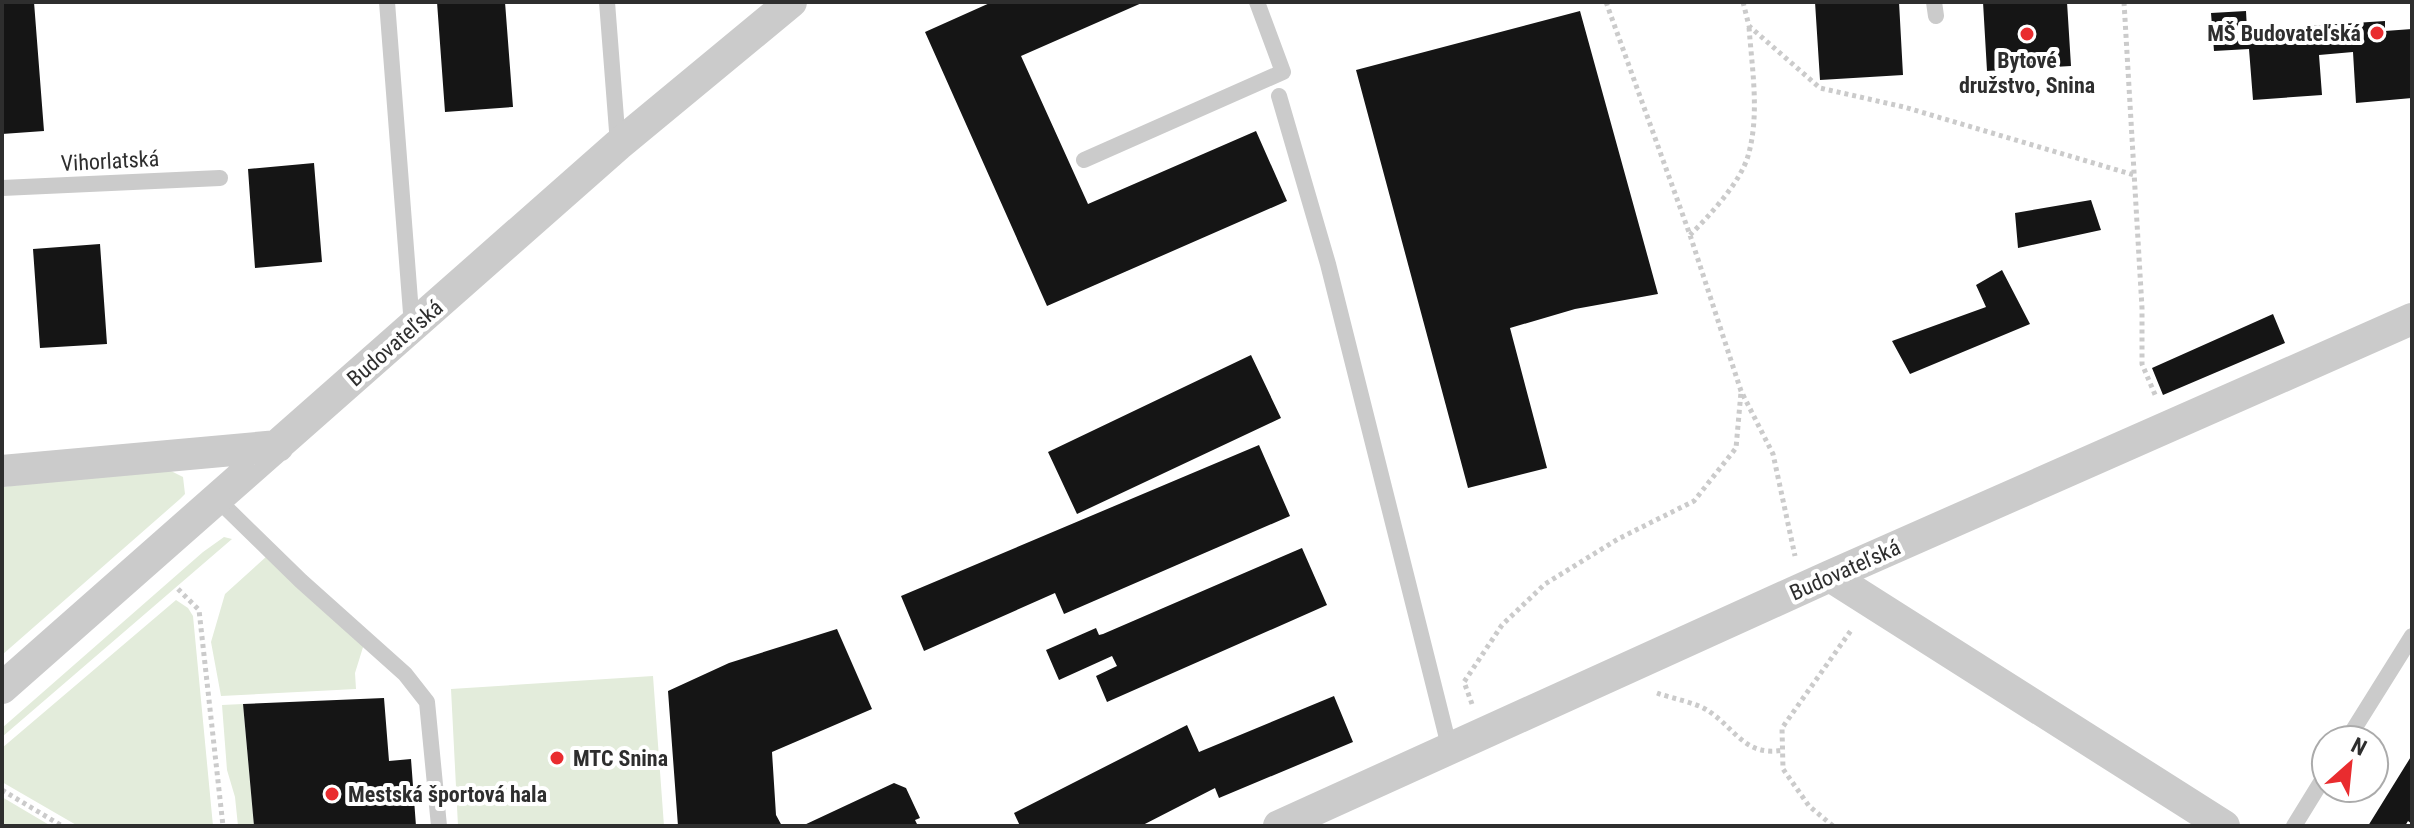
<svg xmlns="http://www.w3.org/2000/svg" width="2414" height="828" viewBox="0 0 2414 828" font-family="'Roboto Condensed',sans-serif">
<rect width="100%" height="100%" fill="#fff"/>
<path fill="#e3ecdb" d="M157 469H167L183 477 185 494 180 499 2 655V487Z
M224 537 232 539 2 737V728L203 552Z
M267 556 364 644 355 673 356 689 221 696 211 642 225 594Z
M176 600 188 608 193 616 213 826H78L2 782V748Z
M653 676 664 826H458L451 689Z
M243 704 254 826H238L235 797 227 770 222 705Z
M2 797 51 826H2Z"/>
<path fill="#151515" d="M2 2H34L44 131 2 134Z
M437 2H505L513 107 445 112Z
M992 2H1144L1021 56 1088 204 1256 131 1287 201 1047 306 925 32Z
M1815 2H1899L1903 75 1820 80Z
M1983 2H2067L2071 66 1987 71Z
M1580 11 1658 294 1575 309 1510 328 1547 468 1468 488 1356 70Z
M2246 11 2247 30 2385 21V31L2412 29V98L2356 103 2353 52 2319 55 2322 95 2253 100 2249 49 2214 51 2211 13Z
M314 163 322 262 255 268 248 169Z
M2091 200 2101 230 2018 248 2015 213Z
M100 244 107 344 40 348 33 249Z
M2002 270 2030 324 1910 374 1892 341 1986 307 1976 285Z
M2273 314 2285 343 2163 395 2152 368Z
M1251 355 1281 418 1077 514 1048 452Z
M1259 445 1290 516 1064 614 1055 593 924 651 901 596Z
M1302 548 1327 605 1107 702 1096 676 1117 666 1112 656 1059 680 1046 650 1096 628 1099 635 1103 634Z
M837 629 872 709 772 752 776 815 782 826H678L668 691 729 663Z
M1334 696 1353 742 1219 798 1215 788 1141 826H1020L1014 813 1187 725 1199 752Z
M384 698 389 761 411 759 416 826H254L243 704Z
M2412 755V824L2408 821 2405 826H2368Z
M894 783 906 788 920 818 915 820 918 826H802Z"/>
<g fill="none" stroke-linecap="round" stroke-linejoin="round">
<path stroke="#cbcbcb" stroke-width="5" stroke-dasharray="4 4" stroke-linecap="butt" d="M1606 2 1690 235 1741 391 1773 454 1795 556
M1743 2 1749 26 1820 88 1904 107 2134 175
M2124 2 2142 308V364L2156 397
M1690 235C1709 216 1740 183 1748 156 1760 115 1752 69 1749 27
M178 589 199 610 223 826
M1657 693C1673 699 1696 702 1710 712 1736 730 1746 757 1783 750
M1472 704 1464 682 1502 625 1545 584 1618 539 1694 501 1736 448 1741 392
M2 790 62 826
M1833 826 1809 806 1783 769 1782 728 1852 629"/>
<path stroke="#cbcbcb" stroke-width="16" d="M387 2 412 326
M607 2 618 144
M1934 2 1936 16
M1279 96 1328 264 1450 750
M1084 160 1283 72 1257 2
M2 188 220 178
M217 499 301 581 405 674 427 702 439 826
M2347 740 2412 636
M2294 826 2326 774"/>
<path stroke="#cbcbcb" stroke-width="32" d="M2 471 278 446
M1830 576 2224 826
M2 688 618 145 791 2
M1279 826 1830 576 2412 319"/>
</g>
<g fill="#e92c2f" stroke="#fff" stroke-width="3">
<circle cx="2377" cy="33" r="8"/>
<circle cx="2027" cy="34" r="8"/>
<circle cx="557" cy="758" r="8"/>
<circle cx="332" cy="794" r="8"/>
</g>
<g text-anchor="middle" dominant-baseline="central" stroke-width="8" stroke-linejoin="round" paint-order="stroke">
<g font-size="22" font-weight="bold" fill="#2e2e2e" stroke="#fff" text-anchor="start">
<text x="2361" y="33" text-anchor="end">MŠ Budovateľská</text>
<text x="2027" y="60" text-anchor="middle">Bytové<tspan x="2027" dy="25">družstvo, Snina</tspan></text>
<text x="573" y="758">MTC Snina</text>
<text x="348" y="794">Mestská športová hala</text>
</g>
<g font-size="22" fill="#2e2e2e" stroke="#fff">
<text transform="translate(110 161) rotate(-3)">Vihorlatská</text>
<text transform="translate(395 343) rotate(-41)">Budovateľská</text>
<text transform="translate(1845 570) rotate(-24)">Budovateľská</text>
</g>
</g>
<rect width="2414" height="828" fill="none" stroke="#2e2e2e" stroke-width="8"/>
<g transform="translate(2350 764) rotate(27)"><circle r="38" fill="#ffffff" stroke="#ababab" stroke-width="2"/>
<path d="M0-6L14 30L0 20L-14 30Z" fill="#e92c2f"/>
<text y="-12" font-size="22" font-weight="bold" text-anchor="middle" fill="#2e2e2e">N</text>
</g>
</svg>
